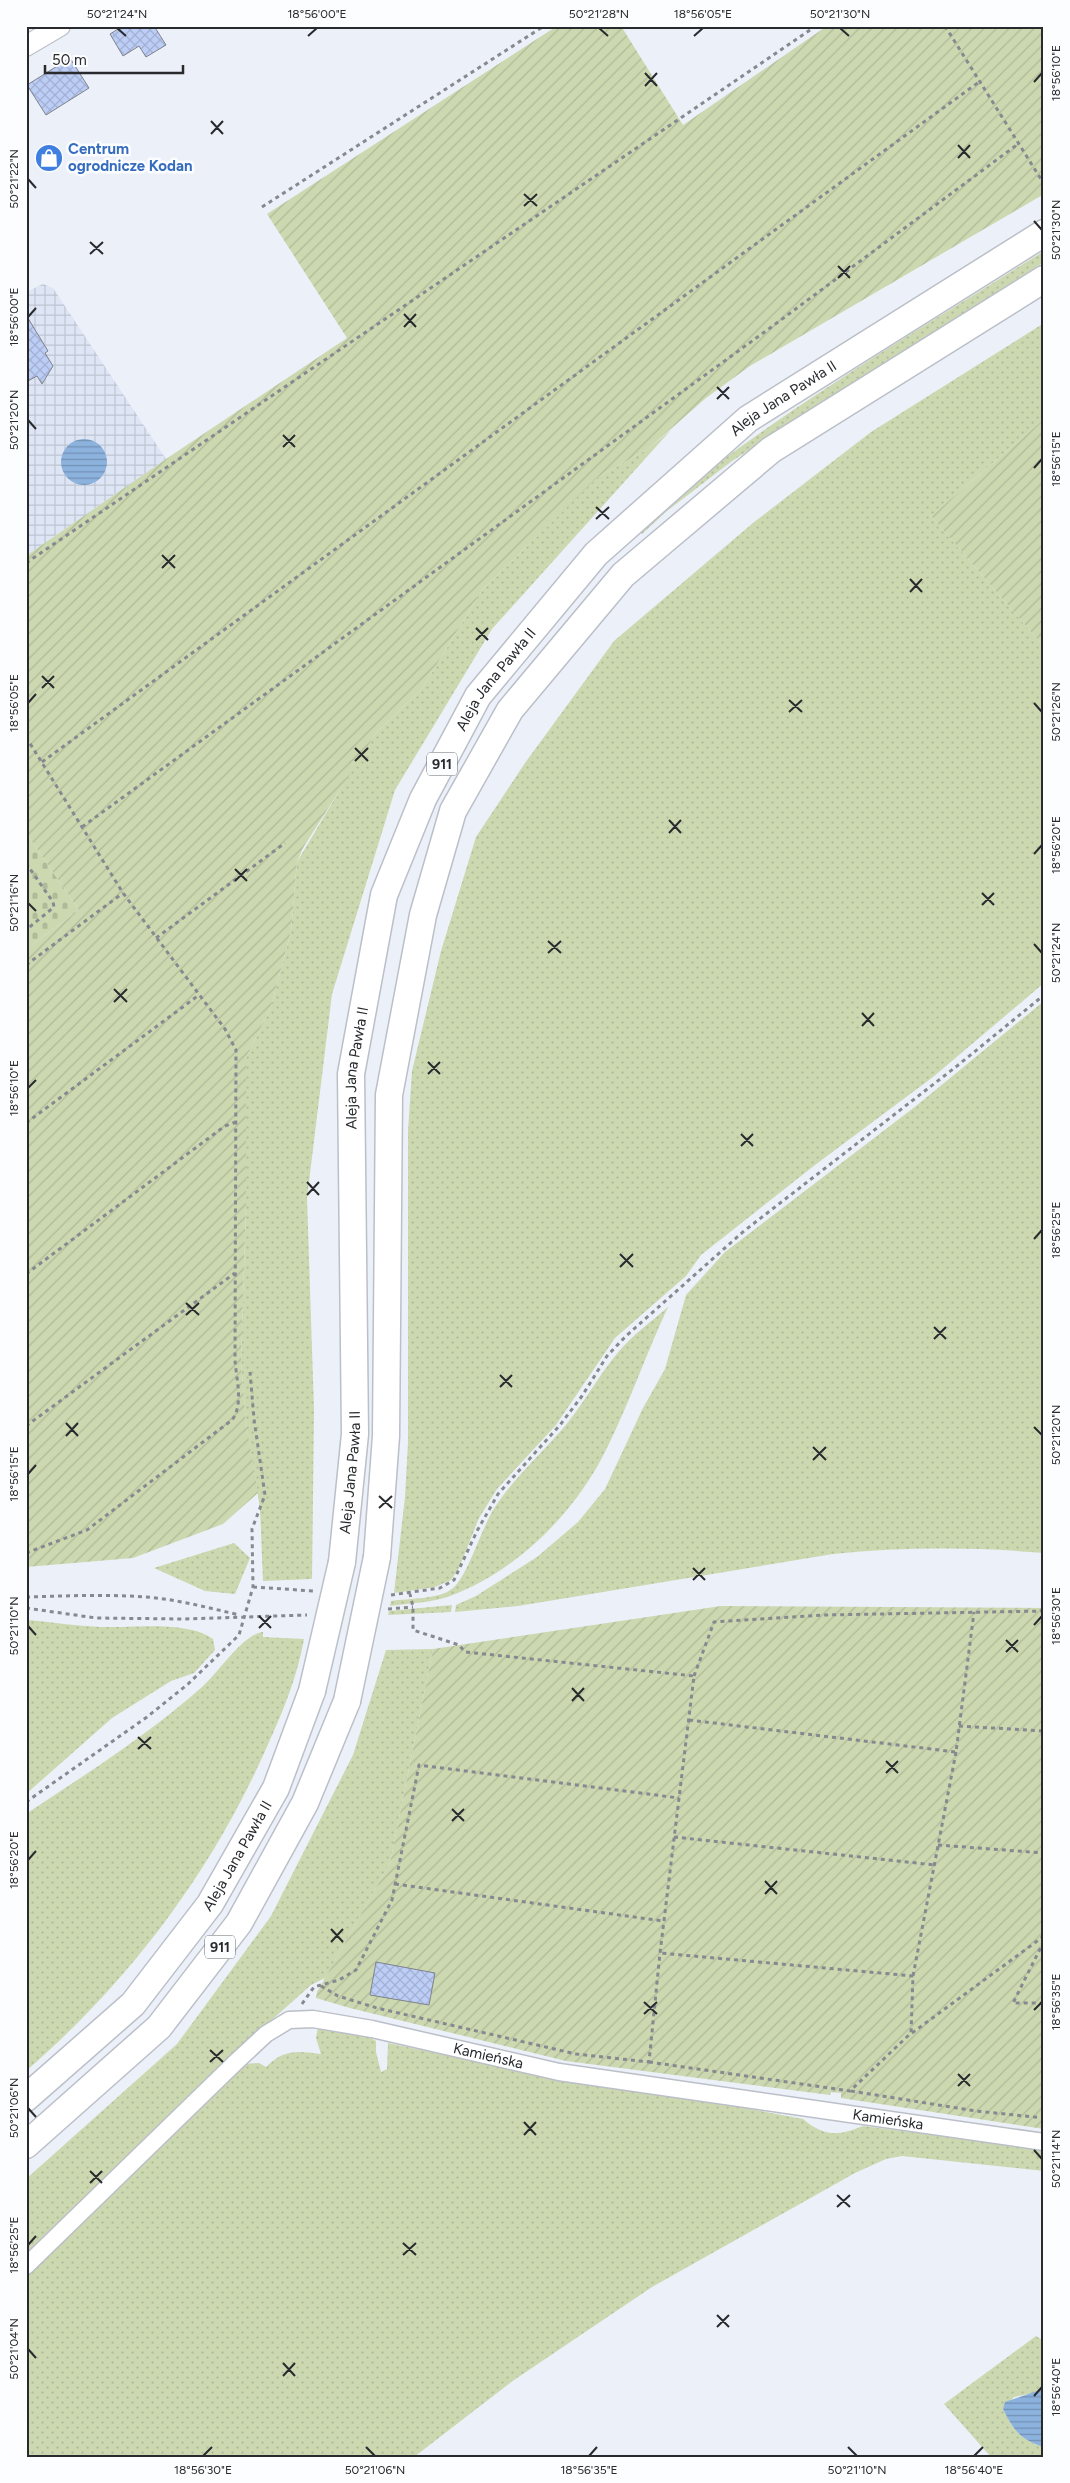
<svg xmlns="http://www.w3.org/2000/svg" width="1070" height="2483" viewBox="0 0 1070 2483" font-family="Figtree,sans-serif">
<defs>
<pattern id="industrial-grid" width="8" height="8" patternUnits="userSpaceOnUse" patternTransform="scale(1.25)"><rect width="8" height="8" fill="#dee5f5"/><path d="M0 4h8M4 0v8" fill="none" stroke="#bec5d2"/></pattern>
<pattern id="grass-dots" width="8" height="8" patternUnits="userSpaceOnUse" patternTransform="scale(1.25)"><rect width="8" height="8" fill="#ccd8b0"/><path d="M2 2h.1M6 6h.1" fill="none" stroke="#afba98" stroke-width="1.8" stroke-linecap="round"/></pattern>
<pattern id="cemetery-stones" width="16" height="16" patternUnits="userSpaceOnUse" patternTransform="scale(1.25)"><rect width="16" height="16" fill="#ccd8b0"/><path d="M2 7V4a2 2 0 0 1 4 0v3zM10 15v-3a2 2 0 0 1 4 0v3z" fill="#afba98"/></pattern>
<pattern id="garden-furrows" width="10" height="10" patternUnits="userSpaceOnUse" patternTransform="scale(1.25)"><rect width="10" height="10" fill="#ccd8b0"/><path d="M-1 1l2-2M0 10L10 0M9 11l2-2" fill="none" stroke="#afba98"/></pattern>
<pattern id="water-rules" width="6" height="5" patternUnits="userSpaceOnUse" patternTransform="scale(1.25)"><rect width="6" height="5" fill="#8cb2de"/><path d="M0 2.5h6" fill="none" stroke="#7291b4"/></pattern>
<pattern id="building-cross-hatch" width="8" height="8" patternUnits="userSpaceOnUse" patternTransform="scale(1.25)"><rect width="8" height="8" fill="#bccdf6"/><path d="M0 0l8 8M0 8l8-8" fill="none" stroke="#a2b0d3"/></pattern>
</defs>
<rect width="100%" height="100%" fill="#ecf0f9"/>
<path fill="url(#industrial-grid)" d="M43 284 53 288 166 459 26 556V292Z"/>
<path fill="url(#grass-dots)" d="M1044 251V262L732 461 667 511 642 534 636 528C762 421 905 339 1044 251Z
M1044 323V419L931 516 1044 647V983L933 1077 815 1165 701 1255 686 1276 615 1338 556 1425 497 1489 479 1518 459 1568 451 1580 435 1587 394 1593 405 1497 408 1443V1131L412 1071 441 951 476 837 525 763 614 641 753 523 871 432Z
M671 430 492 629 395 790 332 994 307 1198 314 1410 312 1579 263 1581 260 1508 246 1423 241 1362 246 1206V1058L271 1007 291 931 297 862 360 756 376 733 422 689 482 590 598 477 648 449Z
M1044 1001V1553C974 1547 903 1547 833 1554L518 1606 455 1612 456 1605 476 1596 537 1557 578 1522 605 1489 643 1408 665 1369 686 1295 725 1252 916 1106Z
M668 1307C646 1354 629 1404 606 1450 575 1513 516 1572 450 1596 432 1603 409 1603 390 1606L391 1601C409 1598 439 1600 453 1588 468 1576 482 1526 495 1507 516 1475 545 1451 569 1421 587 1398 601 1372 620 1350 634 1334 652 1321 668 1307Z
M234 1543 250 1558 235 1594 205 1591 154 1568Z
M452 1605 451 1612 388 1615 389 1611Z
M28 1620C52 1622 76 1626 100 1627 131 1628 188 1620 213 1639L215 1650 194 1673 171 1681 112 1718 26 1794Z
M263 1632V1637L304 1639C298 1674 284 1709 269 1742 214 1869 131 1980 26 2071V1814C86 1774 148 1735 202 1687 219 1672 243 1634 263 1632Z
M433 1649 390 1863 325 1978 311 1985 256 2034 26 2260V2179L177 2044 271 1916 353 1755 386 1650Z
M318 2027 367 2036 376 2041V2052L381 2072 387 2069 388 2043 555 2078 709 2101 803 2119C824 2137 839 2136 863 2126L1044 2149V2171L902 2156 886 2159 855 2173 652 2287 514 2380 414 2457H26V2273L240 2064 259 2063 266 2067C284 2049 297 2051 321 2054L316 2038Z
M1036 2336 1044 2341V2391L1014 2397 1003 2409C1013 2429 1020 2440 1044 2447V2457H991L944 2404Z"/>
<path fill="url(#cemetery-stones)" d="M26 833 79 910 26 949Z"/>
<path fill="url(#garden-furrows)" d="M557 26H621L683 125 827 26H1044V194L750 366 706 398 648 449 598 477 482 590 422 689 376 733 303 848 297 862 291 931 271 1007 246 1058V1206L241 1362 246 1423 258 1493 223 1524 133 1558 26 1567V949L79 910 26 833V556L166 459 347 338 267 214Z
M1044 419V647L931 516Z
M721 1606 1044 1608V2129L841 2098V2093L831 2092 830 2095 566 2061 350 2008 316 1998 317 1992 390 1863 433 1649Z"/>
<path fill="url(#water-rules)" d="M61 462a23 23 0 1 1 46 0a23 23 0 1 1-46 0Z
M1040 2390 1044 2391V2447C1020 2440 1013 2429 1003 2409L1005 2402Z"/>
<path fill="url(#building-cross-hatch)" stroke="#80838b" d="M123 26H154L166 45 146 57 139 46 123 56 110 34Z
M70 58 89 88 46 115 27 85Z
M26 315 48 351 45 353 53 366 42 384 37 376 26 382Z
M376 1962 435 1973 429 2005 370 1995Z"/>
<g fill="none" stroke-linecap="round" stroke-linejoin="round">
<defs>
<g id="minor">
<path id="s1" d="M26 2266 237 2061 266 2034 289 2020 313 2019 372 2029 559 2072 1044 2142"/>
</g>
<path id="tertiary" d="M26 46 60 26"/>
<g id="primary">
<path d="M377 1557 386 1436 389 1095 423 915 453 811 510 710 623 575 771 450 1044 279"/>
<path id="s2" d="M342 1562 355 1434 351 1074 384 895 423 799 478 696 596 554 748 419 1044 233"/>
<path id="s3" d="M26 2098 133 2004 210 1904 276 1788 312 1691"/>
<path d="M26 2145 159 2027 239 1923 305 1803 347 1701"/>
</g>
</defs>
<use href="#minor" stroke="#bbbfc8" stroke-width="19"/>
<use href="#tertiary" stroke="#bbbfc8" stroke-width="22"/>
<use href="#primary" stroke="#bbbfc8" stroke-width="29"/>
<path stroke="#86898f" stroke-width="3" stroke-dasharray="4 4" stroke-linecap="butt" d="M945 26 1044 184
M262 207 544 26
M26 563 816 26
M26 737 123 893 225 1029 236 1050 235 1360C236 1378 244 1404 232 1420L87 1530 26 1553
M42 762 979 82
M82 827 770 328 1018 144
M26 863 53 902 54 907 26 930
M156 938 285 843
M26 965 123 893
M26 1123 199 995
M26 1274 225 1126 236 1122
M26 1426 235 1273
M253 1587 314 1591
M391 1595 440 1588 454 1580 477 1531 498 1494 560 1425 582 1396 607 1356 626 1336 744 1231 957 1066 1044 995
M26 1597C66 1596 106 1594 145 1597 177 1599 208 1608 240 1615
M26 1608 96 1618 184 1619 307 1615
M388 1609 413 1607
M694 1676 714 1622 824 1615 1044 1611
M689 1720 956 1752 974 1612
M959 1726 1044 1731
M26 1802 147 1717 188 1684 239 1635 253 1587 252 1529 265 1495 254 1419 250 1372
M674 1837 935 1865
M938 1845 1044 1853
M395 1884 663 1921
M1044 1941 1013 2003H1044
M913 1976 956 1752
M321 1986 338 1996 377 2008 576 2054 649 2062 660 1953 694 1676 465 1652 459 1645 413 1630V1607L410 1594
M302 2004 314 1987 339 1980 356 1970 392 1900 419 1765 679 1798
M912 2033 1044 1936
M649 2062 850 2091 911 2033 913 1976 660 1953
M851 2091 976 2111 1044 2118"/>
<use href="#minor" stroke="#fff" stroke-width="16"/>
<use href="#tertiary" stroke="#fff" stroke-width="20"/>
<use href="#primary" stroke="#fff" stroke-width="26"/>
<defs>
<path id="primary-bridge" d="M312 1691 342 1562
M347 1701 377 1557"/>
</defs>
<use href="#primary-bridge" stroke="#bbbfc8" stroke-width="29" stroke-linecap="butt"/>
<use href="#primary-bridge" stroke="#fff" stroke-width="26"/>
</g>
<path fill="none" stroke="#282a2d" stroke-width="2" d="M117 28 126 36M599 28 608 36M840 28 849 36M308 36 317 28M694 36 703 28M645 73 657 86M1034 82 1042 73M645 86 657 73M211 121 223 134M211 134 223 121M958 145 970 158M958 158 970 145M28 179 36 188M524 194 537 206M524 206 537 194M1034 221 1042 230M90 242 103 254M90 254 103 242M838 266 850 278M838 278 850 266M404 314 416 327M28 317 36 308M404 327 416 314M717 387 729 399M717 399 729 387M28 420 36 429M283 435 295 447M283 447 295 435M1034 468 1042 459M596 507 609 519M596 519 609 507M162 555 175 568M162 568 175 555M910 579 922 592M910 592 922 579M476 628 488 640M476 640 488 628M42 676 54 688M42 688 54 676M789 700 802 712M28 703 36 694M1034 703 1042 712M789 712 802 700M355 748 368 761M355 761 368 748M669 820 681 833M669 833 681 820M1034 854 1042 845M235 869 247 881M235 881 247 869M982 893 994 905M28 903 36 911M982 905 994 893M548 941 561 953M1034 944 1042 953M548 953 561 941M114 989 127 1002M114 1002 127 989M862 1013 874 1026M862 1026 874 1013M428 1062 440 1074M428 1074 440 1062M28 1088 36 1080M741 1134 753 1146M741 1146 753 1134M307 1182 319 1195M307 1195 319 1182M1034 1239 1042 1230M620 1254 633 1267M620 1267 633 1254M186 1303 199 1315M186 1315 199 1303M934 1327 946 1339M934 1339 946 1327M500 1375 512 1387M500 1387 512 1375M66 1423 78 1436M1034 1427 1042 1435M66 1436 78 1423M813 1447 826 1460M813 1460 826 1447M28 1474 36 1465M379 1496 392 1508M379 1508 392 1496M693 1568 705 1580M693 1580 705 1568M259 1616 271 1628M1034 1625 1042 1616M28 1626 36 1635M259 1628 271 1616M1006 1640 1018 1652M1006 1652 1018 1640M572 1688 584 1701M572 1701 584 1688M138 1737 151 1749M138 1749 151 1737M886 1761 898 1773M886 1773 898 1761M452 1809 464 1821M452 1821 464 1809M28 1860 36 1851M765 1881 777 1894M765 1894 777 1881M331 1929 343 1942M331 1942 343 1929M644 2002 657 2014M1034 2010 1042 2002M644 2014 657 2002M210 2050 223 2062M210 2062 223 2050M958 2074 970 2086M958 2086 970 2074M28 2108 36 2117M524 2122 536 2135M524 2135 536 2122M1034 2150 1042 2159M90 2171 102 2183M90 2183 102 2171M837 2195 850 2207M837 2207 850 2195M403 2243 416 2255M28 2245 36 2236M403 2255 416 2243M717 2315 729 2327M717 2327 729 2315M28 2349 36 2358M283 2363 295 2376M283 2376 295 2363M1034 2396 1042 2387M366 2447 375 2456M848 2447 857 2456M203 2456 212 2447M589 2456 597 2447M974 2456 983 2447"/>
<defs>
<symbol id="shop-disc" viewBox="-11 -11 22 22"><circle r="9.5" fill="#3f7fe0" stroke="#fcfdff"/><path d="M-5-2.5h2.3a2.7 3.5 0 0 1 5.4 0H5L5.5 6h-11ZM-1.5-2.5h3a1.5 2.3 0 0 0-3 0Z" fill="#fff"/></symbol>
</defs>
<g fill-rule="evenodd">
<use href="#shop-disc" x="33" y="142" width="32" height="32"/>
</g>
<g text-anchor="middle" dominant-baseline="central" stroke-width="5" stroke-linejoin="round" paint-order="stroke">
<g fill="#fcfdff" stroke="#68696c" stroke-width="1">
<rect x="427" y="752.5" width="30" height="23" rx="4"/>
<rect x="205" y="1935.5" width="30" height="23" rx="4"/>
</g>
<g font-size="14" font-weight="bold" fill="#282a2d">
<text x="442" y="764">911</text>
<text x="220" y="1947">911</text>
</g>
<g font-size="15" font-weight="bold" fill="#366cbe" stroke="#fcfdff" text-anchor="start">
<text x="68" y="149">Centrum<tspan x="68" dy="17">ogrodnicze Kodan</tspan></text>
</g>
<g font-size="15" fill="#282a2d" stroke="#fcfdff">
<text stroke="none"><textPath href="#s2" startOffset="1320">Aleja Jana Pawła II</textPath></text>
<text stroke="none"><textPath href="#s2" startOffset="915">Aleja Jana Pawła II</textPath></text>
<text stroke="none"><textPath href="#s2" startOffset="495">Aleja Jana Pawła II</textPath></text>
<text stroke="none"><textPath href="#s2" startOffset="90">Aleja Jana Pawła II</textPath></text>
<text stroke="none"><textPath href="#s3" startOffset="324">Aleja Jana Pawła II</textPath></text>
<text stroke="none"><textPath href="#s1" startOffset="564">Kamieńska</textPath></text>
<text stroke="none"><textPath href="#s1" startOffset="969">Kamieńska</textPath></text>
</g>
</g>
<rect width="1070" height="2483" fill="none" stroke="#fcfdff" stroke-width="55"/>
<path d="M45 65v8h138v-8" fill="none" stroke="#282a2d" stroke-width="2.5"/>
<text x="52" y="65" font-size="15" fill="#282a2d" stroke="#fcfdff" stroke-width="4" paint-order="stroke">50 m</text>
<rect x="28" y="28" width="1014" height="2428" fill="none" stroke="#282a2d" stroke-width="2"/>
<g font-size="12" text-anchor="middle" fill="#282a2d">
<text x="117" y="18">50°21'24"N</text>
<text x="317" y="18">18°56'00"E</text>
<text x="599" y="18">50°21'28"N</text>
<text x="703" y="18">18°56'05"E</text>
<text x="840" y="18">50°21'30"N</text>
<text transform="translate(1056 73) rotate(-90)" y="4">18°56'10"E</text>
<text transform="translate(14 179) rotate(-90)" y="4">50°21'22"N</text>
<text transform="translate(1056 230) rotate(-90)" y="4">50°21'30"N</text>
<text transform="translate(14 317) rotate(-90)" y="4">18°56'00"E</text>
<text transform="translate(14 420) rotate(-90)" y="4">50°21'20"N</text>
<text transform="translate(1056 459) rotate(-90)" y="4">18°56'15"E</text>
<text transform="translate(14 703) rotate(-90)" y="4">18°56'05"E</text>
<text transform="translate(1056 712) rotate(-90)" y="4">50°21'26"N</text>
<text transform="translate(1056 845) rotate(-90)" y="4">18°56'20"E</text>
<text transform="translate(14 903) rotate(-90)" y="4">50°21'16"N</text>
<text transform="translate(1056 953) rotate(-90)" y="4">50°21'24"N</text>
<text transform="translate(14 1088) rotate(-90)" y="4">18°56'10"E</text>
<text transform="translate(1056 1230) rotate(-90)" y="4">18°56'25"E</text>
<text transform="translate(1056 1435) rotate(-90)" y="4">50°21'20"N</text>
<text transform="translate(14 1474) rotate(-90)" y="4">18°56'15"E</text>
<text transform="translate(1056 1616) rotate(-90)" y="4">18°56'30"E</text>
<text transform="translate(14 1626) rotate(-90)" y="4">50°21'10"N</text>
<text transform="translate(14 1860) rotate(-90)" y="4">18°56'20"E</text>
<text transform="translate(1056 2002) rotate(-90)" y="4">18°56'35"E</text>
<text transform="translate(14 2108) rotate(-90)" y="4">50°21'06"N</text>
<text transform="translate(1056 2159) rotate(-90)" y="4">50°21'14"N</text>
<text transform="translate(14 2245) rotate(-90)" y="4">18°56'25"E</text>
<text transform="translate(14 2349) rotate(-90)" y="4">50°21'04"N</text>
<text transform="translate(1056 2387) rotate(-90)" y="4">18°56'40"E</text>
<text x="203" y="2474">18°56'30"E</text>
<text x="375" y="2474">50°21'06"N</text>
<text x="589" y="2474">18°56'35"E</text>
<text x="857" y="2474">50°21'10"N</text>
<text x="974" y="2474">18°56'40"E</text>
</g>
</svg>
